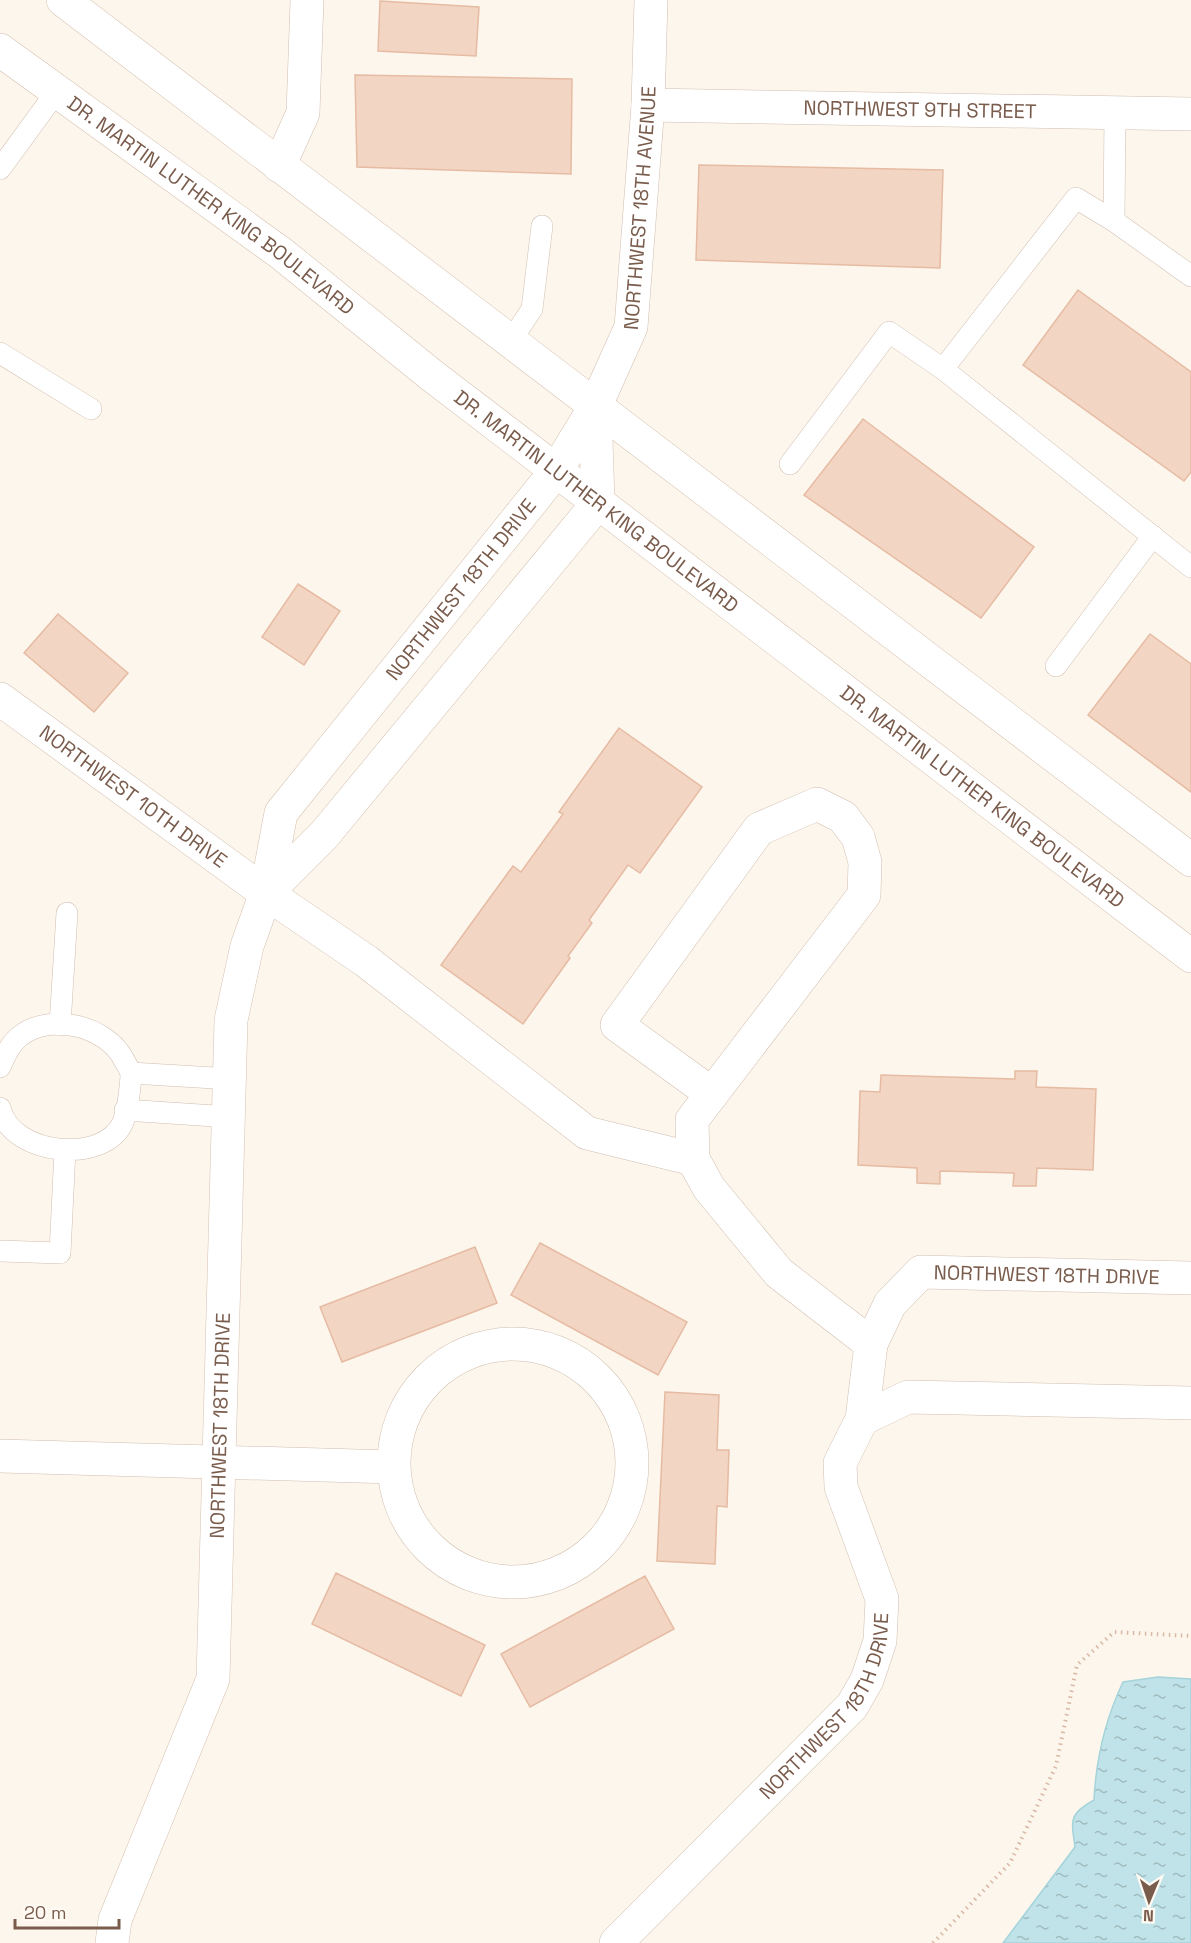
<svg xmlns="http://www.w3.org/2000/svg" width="1191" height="1943" viewBox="0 0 1191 1943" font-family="'Space Grotesk',sans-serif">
<defs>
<pattern id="water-ripples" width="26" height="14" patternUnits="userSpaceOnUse" patternTransform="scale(1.5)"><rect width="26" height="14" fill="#bfe3e8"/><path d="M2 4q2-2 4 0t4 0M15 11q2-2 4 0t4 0" fill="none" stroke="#a0bbbe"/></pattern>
</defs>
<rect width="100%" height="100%" fill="#fdf6ec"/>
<path fill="url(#water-ripples)" stroke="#a5d3da" stroke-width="1.5" d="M1158 1677 1191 1679V1943H1003L1075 1847C1071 1819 1069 1814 1094 1800 1096 1759 1105 1720 1123 1682Z"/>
<path fill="#f3d5c3" stroke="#e6bba3" stroke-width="1.5" d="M380 1 479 7 476 56 378 51Z
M355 75 572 79 571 174 357 167Z
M699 165 943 170 940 268 696 260Z
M1078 290 1191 372V472L1184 481 1023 365Z
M863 419 1034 547 981 618 804 495Z
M298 584 340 611 304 665 262 637Z
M58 614 128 673 94 712 24 653Z
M1150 634 1191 664V792L1088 715Z
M619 728 702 787 640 873 628 865 589 920 592 923 568 956 570 958 523 1024 441 965 513 866 521 872 563 814 559 812Z
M1015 1071H1037L1036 1087 1096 1089 1093 1170 1037 1168 1036 1186H1013L1014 1173 940 1171V1184L917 1183V1168L858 1165 860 1091 880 1092 881 1075 1015 1079Z
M540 1243 687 1322 658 1375 511 1295Z
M475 1247 497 1303 342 1362 320 1307Z
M665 1392 719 1395 717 1450H729L727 1507 717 1506 715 1564 657 1561Z
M336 1573 485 1645 461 1696 312 1624Z
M645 1576 674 1629 530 1707 501 1654Z"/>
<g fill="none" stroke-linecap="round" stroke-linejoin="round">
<defs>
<path id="lane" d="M0 169 57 91
M1114 221 1115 112
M510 342 532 309 542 226
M0 353 91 409
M943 369 1191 567
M790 464 889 332 943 369 1076 198 1114 221 1191 276
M1056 666 1153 536
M60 1025 67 913
M0 1067C5 1056 10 1044 20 1036 51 1012 107 1026 124 1060 127 1065 131 1071 131 1076 130 1089 128 1110 123 1122 106 1164 12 1157 0 1108
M131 1073 231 1079
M125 1110 230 1117
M0 1251 60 1253 65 1150"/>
<g id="street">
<path id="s1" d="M648 105 1191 114"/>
<path d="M279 166 303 113 307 0"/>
<path id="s2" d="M595 407 631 327 648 105 651 0"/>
<path id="s3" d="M0 699 266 893 366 961 587 1133 693 1159"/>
<path d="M712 1094 617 1025 759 829 817 804 843 817 858 837 865 862 864 895 692 1120 693 1159 709 1188 779 1273 871 1344"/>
<circle cx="513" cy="1463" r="119"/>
<path id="s4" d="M862 1419 871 1344 890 1304 921 1272 1191 1278"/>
<path d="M0 1456 393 1467"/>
<path id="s5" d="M616 1943 852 1706 867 1680 880 1641 882 1599 841 1487 840 1463 862 1419 908 1397 1191 1403"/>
</g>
<g id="secondary">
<path d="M63 0 1191 860"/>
<path id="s6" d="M0 50 282 254 430 374 1191 956"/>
<path d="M266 893 324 835 598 503 595 407"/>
<path id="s7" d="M112 1943 115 1920 213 1679 231 1020 247 946 266 893 281 813 556 471 595 407"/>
</g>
</defs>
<use href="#lane" stroke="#d1beb0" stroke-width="22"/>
<use href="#street" stroke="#d1beb0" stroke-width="34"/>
<use href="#secondary" stroke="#d6c0b0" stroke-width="34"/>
<path stroke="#d9b8a5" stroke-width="4" stroke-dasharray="1.5 4.5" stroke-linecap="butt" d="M933 1943 1010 1863 1056 1766 1077 1665 1114 1632 1191 1636"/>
<use href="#lane" stroke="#fff" stroke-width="21"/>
<use href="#street" stroke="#fff" stroke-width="33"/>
<use href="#secondary" stroke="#fff" stroke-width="33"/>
</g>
<g text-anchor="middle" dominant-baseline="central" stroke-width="5" stroke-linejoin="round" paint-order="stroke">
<g font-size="20" fill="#7a5c4d" stroke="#fffaf3">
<text stroke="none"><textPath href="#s1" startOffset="272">NORTHWEST 9TH STREET</textPath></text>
<text stroke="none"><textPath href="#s6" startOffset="262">DR. MARTIN LUTHER KING BOULEVARD</textPath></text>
<text stroke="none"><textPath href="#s2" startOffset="207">NORTHWEST 18TH AVENUE</textPath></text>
<text stroke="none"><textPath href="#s6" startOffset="748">DR. MARTIN LUTHER KING BOULEVARD</textPath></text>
<text stroke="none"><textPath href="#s7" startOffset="1443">NORTHWEST 18TH DRIVE</textPath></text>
<text stroke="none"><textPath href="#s3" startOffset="165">NORTHWEST 10TH DRIVE</textPath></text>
<text stroke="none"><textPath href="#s6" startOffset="1234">DR. MARTIN LUTHER KING BOULEVARD</textPath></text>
<text stroke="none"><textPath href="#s4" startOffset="290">NORTHWEST 18TH DRIVE</textPath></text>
<text stroke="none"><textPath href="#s7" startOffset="537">NORTHWEST 18TH DRIVE</textPath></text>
<text stroke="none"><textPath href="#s5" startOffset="321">NORTHWEST 18TH DRIVE</textPath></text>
</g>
</g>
<g transform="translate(1149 1901) rotate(182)" stroke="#fffaf3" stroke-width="4.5" paint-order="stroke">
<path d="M0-4.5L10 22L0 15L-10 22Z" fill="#7a5c4d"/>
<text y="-9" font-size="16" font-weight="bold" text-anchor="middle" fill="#7a5c4d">N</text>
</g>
<path d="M15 1919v9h104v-9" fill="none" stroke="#7a5c4d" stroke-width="3"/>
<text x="24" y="1919" font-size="18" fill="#7a5c4d" stroke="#fffaf3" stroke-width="4.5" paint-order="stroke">20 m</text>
</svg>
